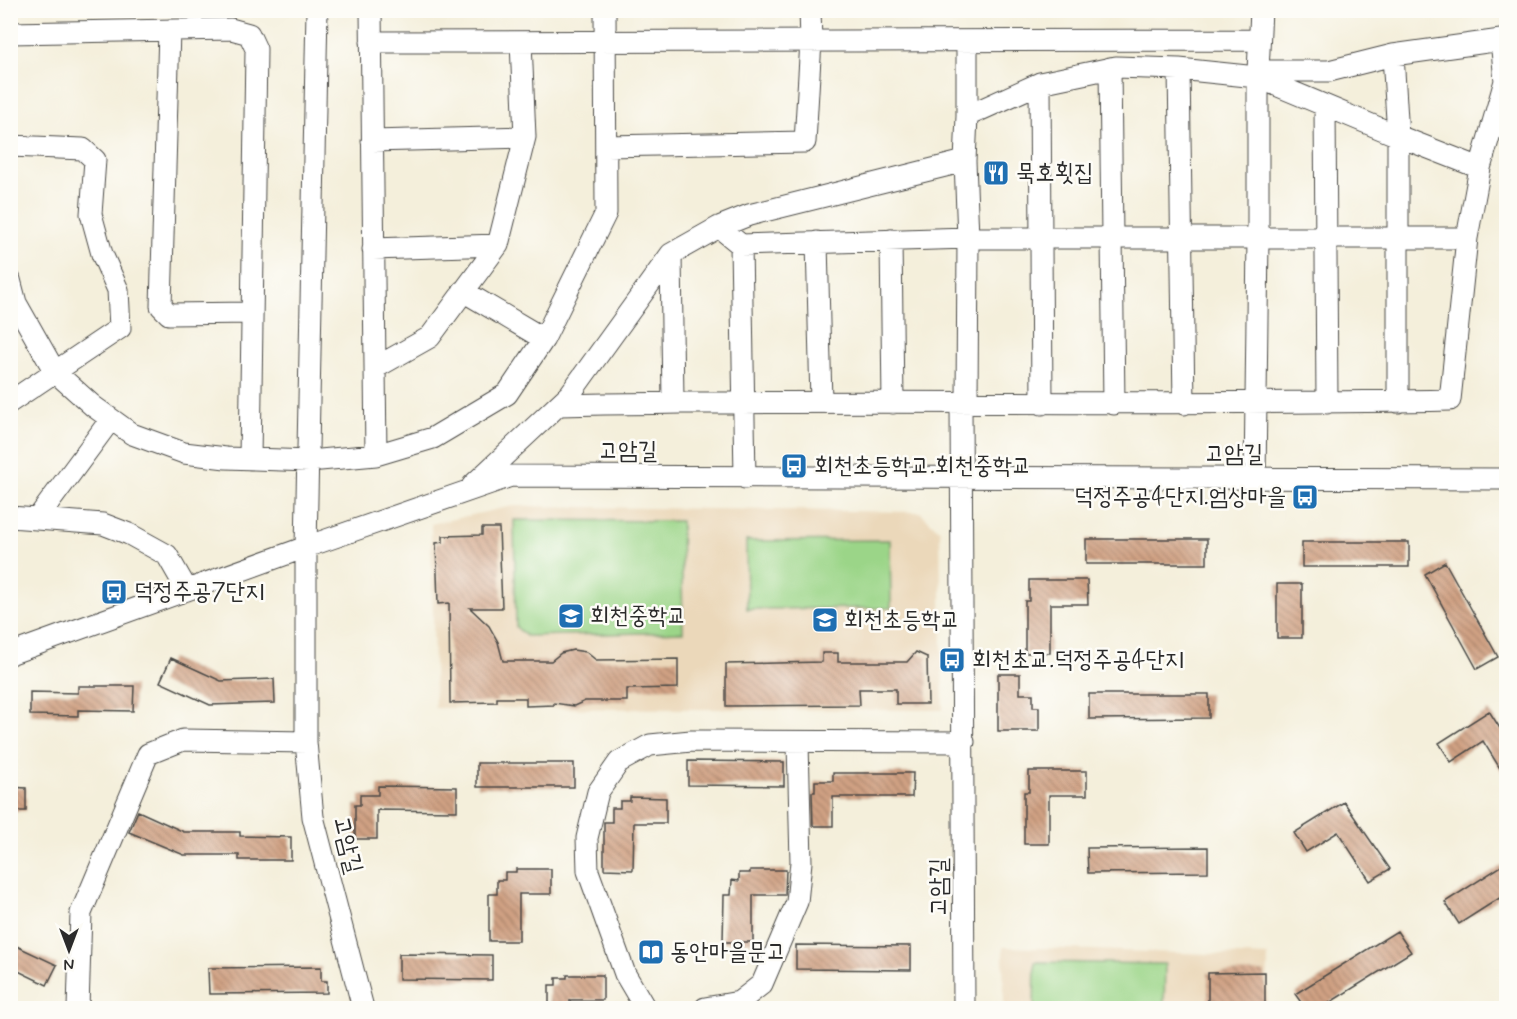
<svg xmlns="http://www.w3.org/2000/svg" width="1517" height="1019" viewBox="0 0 1517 1019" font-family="Mynerve,'Poor Story',sans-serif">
<defs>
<pattern id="building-back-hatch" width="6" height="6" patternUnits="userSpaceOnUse" patternTransform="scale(1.5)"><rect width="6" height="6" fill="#d0a183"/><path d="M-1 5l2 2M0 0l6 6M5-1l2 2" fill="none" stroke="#a9836b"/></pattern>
</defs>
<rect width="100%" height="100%" fill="#fdfcf7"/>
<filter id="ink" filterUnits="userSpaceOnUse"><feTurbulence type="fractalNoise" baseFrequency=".0167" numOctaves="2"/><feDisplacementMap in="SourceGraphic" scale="12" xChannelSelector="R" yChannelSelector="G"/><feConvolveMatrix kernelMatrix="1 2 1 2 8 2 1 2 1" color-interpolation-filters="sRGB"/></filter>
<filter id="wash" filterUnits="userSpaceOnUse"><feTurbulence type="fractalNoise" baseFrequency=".008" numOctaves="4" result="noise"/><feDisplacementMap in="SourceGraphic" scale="24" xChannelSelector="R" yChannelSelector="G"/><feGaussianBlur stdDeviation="1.35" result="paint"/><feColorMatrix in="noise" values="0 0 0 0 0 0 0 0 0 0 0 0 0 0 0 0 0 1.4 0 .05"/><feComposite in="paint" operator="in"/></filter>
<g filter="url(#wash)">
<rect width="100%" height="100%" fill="#f4efdb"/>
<path fill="#ebd8ba" d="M513 506 920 512 940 531 943 710 435 708 431 524Z
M1003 947 1268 956 1267 1008H1004Z"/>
<path fill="#9bd588" stroke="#63805a" stroke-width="1.5" d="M514 520 681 521 683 632 526 636 516 627Z
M890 540 891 608 747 609 746 541Z
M1035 962 1165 964 1164 1008H1034Z"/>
<g id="blocks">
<path fill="url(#building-back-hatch)" d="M482 528H499L502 608H470L489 626 498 642 503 661H551L561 653 573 650 586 652 596 660 678 659V688L627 689V701H585L574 706 554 703V705L526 706V698H497V702L450 703 449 603 438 604 436 543 443 542V536L482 535Z
M1086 539H1207V564H1086Z
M1302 542H1409V567H1302Z
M1445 562 1498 657 1477 669 1425 574Z
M1029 580H1087L1088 604H1050V653H1025V601H1029Z
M1277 584H1302V638H1277Z
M916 652 927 657 928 704H896V689H859L860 705 726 706V664L822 662V653H838V662H907Z
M171 658 221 681 274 679 275 703 210 705 160 682Z
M998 674H1020V694H1033V707H1039V731H998Z
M78 686H134L133 711 78 710V716L30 715V692L78 693Z
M1089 694H1209V718L1089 719Z
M1489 711 1501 730 1506 726V778L1483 741 1451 762 1439 743Z
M688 761 784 762V786L688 785Z
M477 763H574V787H477Z
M1029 771H1087V795H1049V844H1024V792H1029Z
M833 773H913L912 797H833V826H813L812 792H815V781H833Z
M378 786 457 787V811L377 810V839H355V805H360V795H378Z
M10 787 26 788V811H10Z
M630 797 666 798V823H634L633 870 604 869V822H612V808H620V801H630Z
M1344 802 1390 869 1370 881 1338 832 1306 852 1294 833Z
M138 811 184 832H240V836L291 837V860H239V855H184L129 832Z
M1208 847V872L1088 873 1087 848Z
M1506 863V894L1459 924 1445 902Z
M516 869H551V894H519V941H489V894H497V880H505V872H516Z
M750 870H786L785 895H753V942H723L724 895H731L732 880 739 881V873H750Z
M1397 931 1411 952 1321 1008H1305L1295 994Z
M10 943 57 965 47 985 10 967Z
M796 945 911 946V970L796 969Z
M399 954 492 955V980L399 979Z
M321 967V981H327V993L209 994 208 968Z
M1265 972V1008H1208V973Z
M567 975H603V1000H570V1008H549V985H556V978H567Z"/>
</g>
</g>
<g filter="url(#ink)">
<use href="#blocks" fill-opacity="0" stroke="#494845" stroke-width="1.5"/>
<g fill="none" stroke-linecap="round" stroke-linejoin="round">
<defs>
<path id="minor" d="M371 10 376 455
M169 30 161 306 169 314 252 313
M10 33 231 29 249 34 256 49 250 459
M967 41V116
M371 42 1259 40
M1110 68 1114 404
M1179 69 1184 404
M1258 71 1261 10
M1040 83 1042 404
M1325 106 1327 403
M372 141 525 137
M10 146 83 149 95 160 91 214 102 254 118 290 120 328 10 402
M606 146 805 142 811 41 810 10
M719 227 749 215 965 161 967 116 1040 83 1116 67 1179 69 1257 77 1398 136V402
M891 240 893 403
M817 242 821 402
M741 245 745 478
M373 249 498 245
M671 254 673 402
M10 280 16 303 55 372 93 406 132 434 184 453 226 458 309 461 376 455 433 438 507 394 544 339 606 213 605 10
M463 291 544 339
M375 368 430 337 498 245 525 137 521 42
M961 404 964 1008
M967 404 968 238H1258V71H1329L1393 55
M560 405C857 398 1153 407 1450 400L1467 238 1480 168 1398 136 1393 55 1501 40 1505 81 1480 168
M1255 479 1258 238H1467
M473 485 570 394 671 254 719 227 741 245 968 238 965 161
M10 517 103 524 129 534 167 555 187 590
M37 519 111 419
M10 654 306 547 317 10
M78 1008 81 913 148 754 183 740 306 742
M363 1008 313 817 306 742V547L511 476 1506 479
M645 1008 625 974 588 871 587 838 598 792 619 762 650 745 691 741 964 742
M705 1008 739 1002 762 984 797 902 801 862 798 743"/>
</defs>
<use href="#minor" stroke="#494845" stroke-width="23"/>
<use href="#minor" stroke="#fff" stroke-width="21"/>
</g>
</g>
<defs>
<symbol id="restaurant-square" viewBox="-11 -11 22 22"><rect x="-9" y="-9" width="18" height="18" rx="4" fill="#1f6fb2" stroke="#fdfcf7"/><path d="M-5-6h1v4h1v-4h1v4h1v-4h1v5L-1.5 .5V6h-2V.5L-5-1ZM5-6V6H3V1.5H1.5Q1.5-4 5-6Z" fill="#fff"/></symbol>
<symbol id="bus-square" viewBox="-11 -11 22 22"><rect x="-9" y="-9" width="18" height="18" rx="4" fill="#1f6fb2" stroke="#fdfcf7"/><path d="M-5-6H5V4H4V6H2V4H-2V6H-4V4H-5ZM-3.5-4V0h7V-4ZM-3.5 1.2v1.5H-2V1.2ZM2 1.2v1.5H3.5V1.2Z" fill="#fff"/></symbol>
<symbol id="school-square" viewBox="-11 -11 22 22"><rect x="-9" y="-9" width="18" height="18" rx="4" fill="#1f6fb2" stroke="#fdfcf7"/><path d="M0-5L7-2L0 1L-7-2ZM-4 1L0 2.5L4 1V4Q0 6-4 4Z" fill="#fff"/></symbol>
<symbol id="library-square" viewBox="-11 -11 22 22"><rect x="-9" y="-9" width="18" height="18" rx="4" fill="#1f6fb2" stroke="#fdfcf7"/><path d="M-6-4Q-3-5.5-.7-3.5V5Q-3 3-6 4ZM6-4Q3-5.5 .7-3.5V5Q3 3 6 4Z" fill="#fff"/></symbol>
</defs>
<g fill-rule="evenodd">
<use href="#restaurant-square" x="981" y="158" width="30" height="30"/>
<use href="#bus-square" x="779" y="451" width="30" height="30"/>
<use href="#bus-square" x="1290" y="482" width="30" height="30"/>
<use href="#bus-square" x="99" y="577" width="30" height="30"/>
<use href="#school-square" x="556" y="601" width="30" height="30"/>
<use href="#school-square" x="810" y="605" width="30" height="30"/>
<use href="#bus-square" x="937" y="645" width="30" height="30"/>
<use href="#library-square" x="636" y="937" width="30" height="30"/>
</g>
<g text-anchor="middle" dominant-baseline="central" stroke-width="5" stroke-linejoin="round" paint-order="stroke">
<g font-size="24" fill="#2b2b2b" stroke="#fdfcf7" text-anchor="start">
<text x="1016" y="173">묵호횟집</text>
<text x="814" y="466">회천초등학교.회천중학교</text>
<text x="1286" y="497" text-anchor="end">덕정주공4단지.엄상마을</text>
<text x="134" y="592">덕정주공7단지</text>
<text x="590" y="616">회천중학교</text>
<text x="844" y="620">회천초등학교</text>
<text x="972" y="660">회천초교.덕정주공4단지</text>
<text x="670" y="952">동안마을문고</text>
</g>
<g font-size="24" fill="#2b2b2b" stroke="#fdfcf7">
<text x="628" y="451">고암길</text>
<text x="1234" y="454">고암길</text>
<text transform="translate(347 845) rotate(76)">고암길</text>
<text transform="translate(939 887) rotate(-90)">고암길</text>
</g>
</g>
<rect width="1517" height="1019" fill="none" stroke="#fdfcf7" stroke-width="36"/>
<g transform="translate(69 950) rotate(180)" stroke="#fdfcf7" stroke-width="4.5" paint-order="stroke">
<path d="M0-4.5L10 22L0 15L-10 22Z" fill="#2b2b2b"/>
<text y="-9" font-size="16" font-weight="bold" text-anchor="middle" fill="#2b2b2b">N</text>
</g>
</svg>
